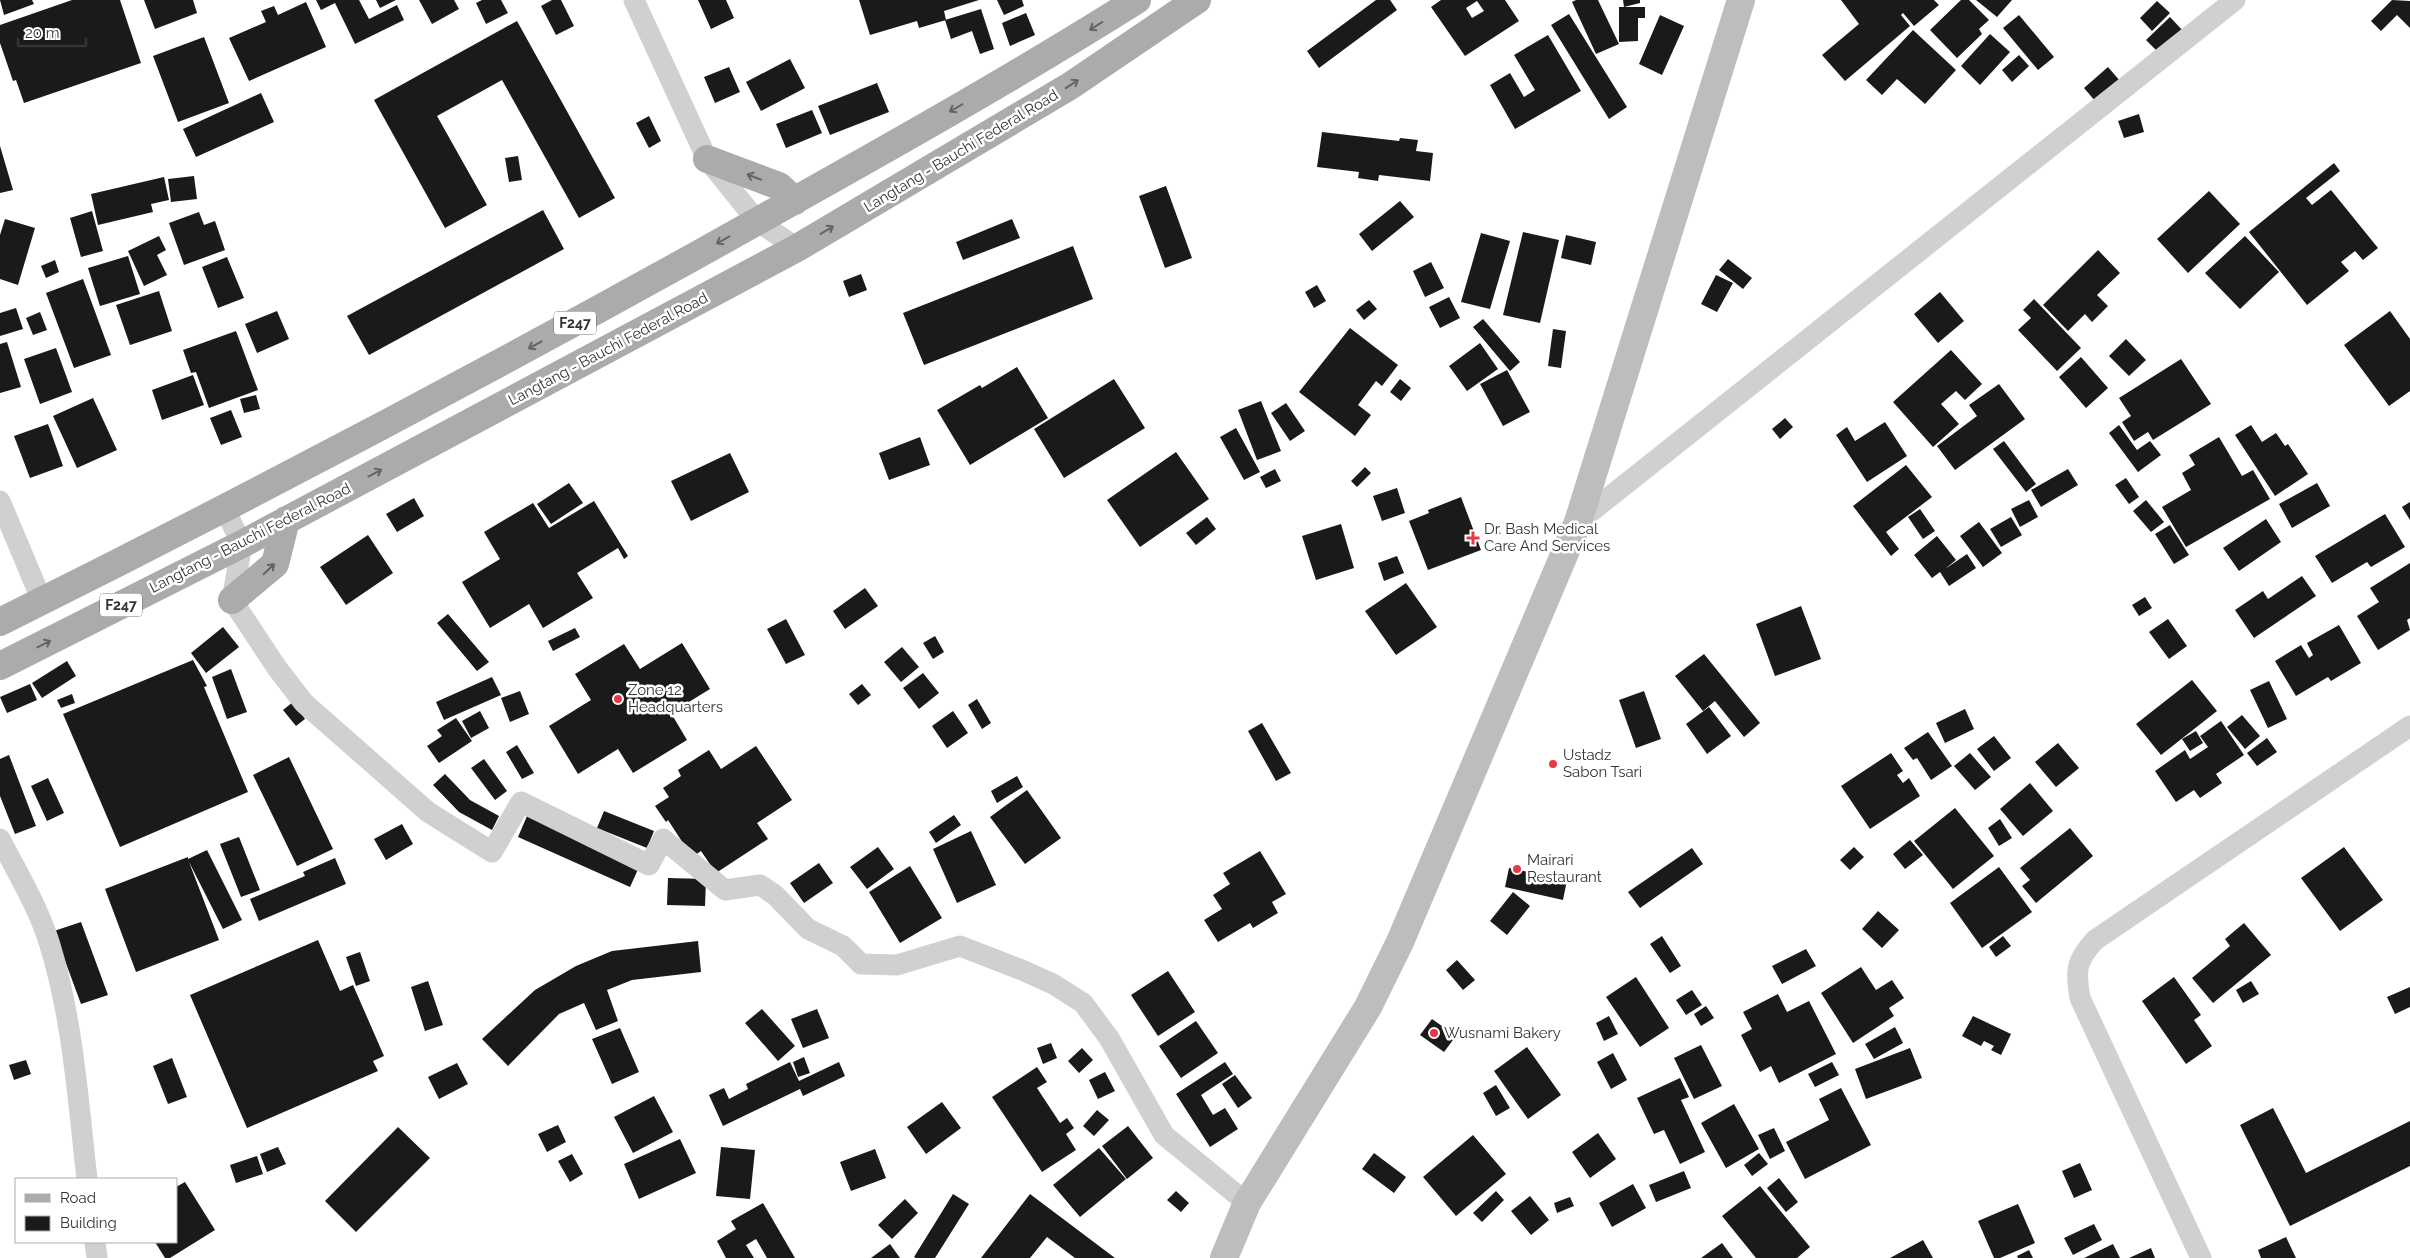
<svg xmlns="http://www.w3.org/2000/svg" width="2410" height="1258" viewBox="0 0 2410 1258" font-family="Raleway,sans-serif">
<rect width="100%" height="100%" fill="#fff"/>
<path fill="#1a1a1a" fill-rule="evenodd" d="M0 0H32L34 4 4 15Z
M72 0H120L141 63 24 103 16 80 13 81 0 43V25Z
M144 0H193L197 13 155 29Z
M316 0H359L369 19 397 5 404 20 355 44 335 3 321 10Z
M376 0H396L380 8Z
M419 0H454L459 9 432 24Z
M482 0H501L508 13 486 24 476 3Z
M552 0H561L574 26 556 35 541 6Z
M698 0H726L734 18 711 29Z
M859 0H979L944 11 946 20 919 28 917 21 870 35Z
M997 0H1022L1024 6 1004 15Z
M1376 0H1390L1397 10 1319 68 1307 51Z
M1441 0H1505L1519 21 1465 56 1431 7ZM1477 1 1484 11 1472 18 1466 8Z
M1576 0H1598L1619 44 1596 54 1572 2Z
M1623 0H1640V3L1624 7Z
M1841 0H1934L1939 5 1914 26 1903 13 1901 15 1910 26 1845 81 1822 55 1859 24Z
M1961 0H1969L1989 20 1979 29 1982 34 1957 58 1930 30Z
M1976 0H2012L1997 17Z
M2392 0 2410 1V28L2397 15 2381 31 2371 21Z
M2157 1 2170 13 2152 31 2140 18Z
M306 2 326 47 249 81 229 38 266 22 261 11 274 6 278 15Z
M1619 7H1645V18H1638V41L1619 42Z
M981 9 994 49 980 54 972 31 951 39 945 20Z
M1026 13 1035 35 1010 46 1002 23Z
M1569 14 1627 107 1609 119 1551 25Z
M1660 15 1684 26 1662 75 1639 64Z
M2019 15 2054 57 2038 70 2003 28Z
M2170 17 2185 33 2161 55 2146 40Z
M517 21 615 198 579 218 502 80 437 116 487 205 445 228 374 100Z
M1913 30 1956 70 1925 104 1897 79 1882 95 1866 80Z
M1990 34 2010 52 1980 85 1961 66Z
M1548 35 1581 91 1515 129 1490 85 1510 73 1524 97 1535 90 1514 55Z
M204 37 229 103 178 122 153 56Z
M2019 55 2029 66 2012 82 2002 70Z
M790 59 805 88 761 111 746 82Z
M729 67 740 92 715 103 704 77Z
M2108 67 2120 81 2096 102 2084 88Z
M877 83 889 112 830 135 818 106Z
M261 93 274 122 196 157 183 129Z
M812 110 822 133 786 148 776 124Z
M2139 114 2144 132 2124 138 2118 121Z
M649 116 661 141 649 148 636 123Z
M1322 132 1399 141 1400 138 1418 140 1416 151 1433 153 1430 181 1379 175 1378 181 1358 178 1359 172 1317 167Z
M0 146 13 190 0 193Z
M518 156 522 180 509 182 505 158Z
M2334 163 2340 171 2306 198 2312 205 2331 190 2378 248 2363 260 2355 251 2341 262 2349 271 2307 305 2249 232Z
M194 176 197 199 171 202 168 179Z
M164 177 169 200 151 204 153 212 98 225 91 194Z
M1166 186 1192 258 1165 268 1139 196Z
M2209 191 2240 224 2188 273 2157 239Z
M1400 201 1414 217 1372 251 1359 234Z
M543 210 564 249 369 355 347 316Z
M92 211 103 251 81 257 70 218Z
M199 212 204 225 215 221 225 250 184 265 169 223Z
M5 219 35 228 18 285 0 279V235Z
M1012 219 1020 238 963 260 956 242Z
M1523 232 1559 240 1540 323 1503 315Z
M1481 233 1510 241 1490 309 1461 302Z
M1566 235 1596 242 1591 265 1561 258Z
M159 236 166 250 157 255 167 275 144 286 128 251Z
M2245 236 2279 272 2240 309 2205 273Z
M1073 246 1093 299 924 365 903 313Z
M2098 250 2120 273 2097 295 2108 306 2092 322 2085 314 2068 331 2043 305Z
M128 256 140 294 100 306 88 268Z
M227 257 244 298 218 308 202 267Z
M1728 259 1752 278 1743 289 1719 270Z
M55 260 59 272 46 278 41 266Z
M1431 262 1444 288 1425 297 1413 271Z
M861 274 867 290 849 297 843 281Z
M1716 275 1733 283 1717 312 1701 304Z
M83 279 111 355 74 368 46 293Z
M1317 285 1326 301 1314 308 1305 292Z
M159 291 172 331 130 345 116 305Z
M1940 292 1964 321 1938 343 1914 314Z
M1449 297 1460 318 1440 328 1429 307Z
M2034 299 2081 348 2057 371 2018 330 2031 318 2023 310Z
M1369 300 1377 309 1364 320 1356 310Z
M16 308 23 329 0 336V313Z
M277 311 289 339 257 353 245 324Z
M2390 311 2410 339V391L2389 406 2344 345Z
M40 312 47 330 33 335 26 318Z
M1483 319 1520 362 1510 371 1473 327Z
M1350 328 1398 365 1382 386 1376 381 1358 405 1371 415 1355 436 1299 392Z
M1553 329 1566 331 1561 368 1548 366Z
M236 331 258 390 209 408 196 372 191 373 183 350Z
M2126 339 2146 360 2129 376 2109 356Z
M7 342 21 387 0 393V344Z
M1480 343 1498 369 1467 391 1449 366Z
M56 348 72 392 40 404 24 359Z
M1951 350 1982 384 1965 400 1956 391 1941 404 1959 424 1933 447 1893 402Z
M2081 357 2108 388 2086 408 2059 377Z
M2181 359 2211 404 2153 440 2148 432 2134 441 2122 422 2131 416 2119 398Z
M1017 367 1048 418 970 465 937 410 980 385 982 388Z
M1507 370 1530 412 1503 426 1480 384Z
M193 375 204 405 162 420 152 390Z
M1114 379 1145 428 1064 478 1034 429Z
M1400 379 1411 388 1401 401 1390 392Z
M1999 384 2025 419 1955 470 1937 446 1977 416 1969 405Z
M256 395 260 409 244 413 240 399Z
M93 398 117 450 77 468 53 416Z
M1261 401 1281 451 1257 460 1238 410Z
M1286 403 1305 431 1290 441 1271 413Z
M231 410 242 437 221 445 210 418Z
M1785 418 1793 427 1780 439 1772 429Z
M1885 422 1907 456 1867 482 1836 435 1847 427 1855 441Z
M48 424 63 466 30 478 14 436Z
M2119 425 2137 450 2150 441 2161 455 2138 472 2109 433Z
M2251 425 2262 442 2276 433 2285 446 2288 444 2308 474 2275 496 2235 435Z
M1236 428 1260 472 1244 480 1220 437Z
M920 437 930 465 889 480 879 453Z
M2219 437 2242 476 2253 470 2270 499 2186 547 2162 507 2191 490 2182 473 2195 465 2189 455Z
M2004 441 2036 484 2026 492 1993 449Z
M1176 452 1209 499 1140 547 1107 500Z
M730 453 749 492 691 521 671 481Z
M1906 465 1932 497 1886 532 1899 549 1891 556 1853 506Z
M1365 467 1371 473 1357 487 1351 481Z
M1275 469 1281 481 1266 488 1260 477Z
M2068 469 2078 485 2041 507 2031 490Z
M2126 478 2139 497 2129 504 2115 485Z
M569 483 583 503 551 524 537 504Z
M2317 483 2330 506 2292 528 2279 504Z
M1397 488 1405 513 1382 521 1373 496Z
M1461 497 1481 550 1428 570 1409 521 1429 513 1428 510Z
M414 498 424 516 397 532 386 514Z
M2029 500 2038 517 2020 527 2011 509Z
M2146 500 2164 522 2151 532 2133 511Z
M594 501 628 556 624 559 618 548 577 573 593 598 543 628 529 604 490 628 462 582 500 559 484 532 533 503 549 528Z
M2410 502V520L2402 507Z
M1920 509 1935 531 1923 539 1908 517Z
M2385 514 2405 547 2371 567 2367 562 2332 583 2315 556Z
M1207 517 1216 529 1196 545 1186 533Z
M2011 517 2022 535 2001 547 1990 529Z
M2266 519 2281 542 2239 571 2223 548Z
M1979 522 2002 553 1983 567 1960 536Z
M1341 524 1354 568 1316 580 1302 536Z
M2170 525 2189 555 2174 564 2155 534Z
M368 535 393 573 346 605 320 567Z
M1937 536 1956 560 1945 569 1967 554 1976 568 1949 586 1940 572 1932 578 1914 555Z
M1397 556 1404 573 1384 581 1378 563Z
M2410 563V618L2407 620 2410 630 2378 650 2357 616 2379 602 2370 588Z
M2302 576 2316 596 2254 638 2235 610 2263 591 2268 599Z
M1406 583 1437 627 1396 655 1365 611Z
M865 588 878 606 845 629 833 611Z
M2145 597 2152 608 2139 616 2132 605Z
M1801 606 1821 659 1775 676 1756 624Z
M448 614 489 662 477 671 437 623Z
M786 619 805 655 786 664 767 629Z
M2168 619 2187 646 2169 659 2149 632Z
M2339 625 2361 663 2331 681 2328 677 2296 696 2275 661 2301 645 2309 658 2313 655 2307 643Z
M223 627 239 647 206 673 191 653Z
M575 628 580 637 553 651 548 641Z
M935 636 944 652 933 659 923 643Z
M682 643 710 689 671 713 687 740 633 773 618 749 578 774 549 726 591 700 575 674 624 644 640 669Z
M902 647 919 667 901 682 884 662Z
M1704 654 1760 723 1744 737 1715 701 1703 711 1675 676Z
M193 660 207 686 204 687 248 792 120 847 63 714Z
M67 661 76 676 42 698 32 683Z
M231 669 247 712 227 719 212 677Z
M923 673 939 693 919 709 903 688Z
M492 677 501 695 444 720 436 702Z
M2192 680 2217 711 2161 755 2136 724Z
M2269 681 2287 719 2268 728 2250 690Z
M30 684 37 700 7 713 0 697Z
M862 684 871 695 858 705 849 694Z
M520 691 529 714 510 722 501 698Z
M1644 691 1661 739 1636 748 1619 700Z
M72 694 75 703 61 708 57 700Z
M977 699 991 723 982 729 968 705Z
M293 702 305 719 296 726 283 710Z
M1709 707 1731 736 1707 754 1686 724Z
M1965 709 1974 729 1945 743 1936 723Z
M480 711 489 728 471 738 462 721Z
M953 711 968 733 947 748 932 726Z
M2242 715 2260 736 2245 749 2227 727Z
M456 718 472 741 439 763 427 746 442 736 437 730Z
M2221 721 2244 755 2216 774 2222 783 2200 798 2194 790 2176 802 2155 771 2185 750 2190 759 2208 747 2200 736Z
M1262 723 1291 773 1276 781 1248 731Z
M2196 731 2203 743 2190 751 2182 739Z
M1928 732 1952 766 1931 780 1917 758 1913 760 1904 748Z
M1994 736 2011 758 1994 771 1977 749Z
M2267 738 2277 752 2257 766 2247 753Z
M2058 743 2079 768 2056 787 2035 762Z
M517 745 534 773 522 779 506 752Z
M756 746 792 800 757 823 768 839 716 873 701 851 692 857 668 820 666 822 655 806 669 797 663 788 681 776 678 770 709 750 721 769Z
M1891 753 1903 771 1897 775 1903 783 1909 778 1920 796 1870 829 1841 786Z
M1970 753 1991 777 1975 790 1954 766Z
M9 755 36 826 15 834 0 796V759Z
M289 757 333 849 297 866 253 775Z
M484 759 507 791 495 800 471 768Z
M445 774 470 800 499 816 492 830 459 812 433 785Z
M1017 776 1023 787 997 803 991 791Z
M48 778 64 813 47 821 31 786Z
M2030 783 2053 811 2023 836 2000 809Z
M1027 790 1061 838 1025 864 990 817Z
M1955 808 1994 856 1953 889 1914 841Z
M604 811 654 831 647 848 597 828Z
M954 815 961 825 936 843 929 832Z
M527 816 640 865 630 887 518 837Z
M2000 819 2012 838 1999 846 1988 828Z
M402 824 413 844 386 860 374 839Z
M2070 828 2093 856 2036 903 2022 886 2030 880 2020 868Z
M971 831 996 885 957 903 933 849Z
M239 837 260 890 241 897 220 844Z
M1910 840 1923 855 1905 869 1893 854Z
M878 847 894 869 867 889 850 867Z
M1854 847 1864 857 1850 870 1840 860Z
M2344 847 2383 900 2340 931 2301 878Z
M1692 848 1703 864 1640 908 1628 892Z
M207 850 242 920 223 929 189 862 219 940 136 972 105 889 188 857V859Z
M1260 851 1286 894 1272 902 1278 913 1253 928 1250 923 1218 942 1204 920 1222 909 1213 895 1230 884 1223 873Z
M335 858 346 884 259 921 250 899 305 876 303 872Z
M819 863 833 883 804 903 790 883Z
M910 866 942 918 900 943 869 892Z
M1999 867 2032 912 1982 948 1950 903Z
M1509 868 1567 880 1563 900 1505 887Z
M668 878 706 879 705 906 667 905Z
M1513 892 1530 906 1507 935 1490 921Z
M1878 911 1899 930 1882 948 1862 929Z
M81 922 108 995 81 1004 54 931Z
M2244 923 2271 955 2213 1003 2192 978 2230 946 2225 939Z
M1662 936 1681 966 1670 973 1650 944Z
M2003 936 2011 946 1996 957 1989 947Z
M318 940 340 991 353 985 384 1056 373 1061 378 1071 247 1128 190 995Z
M698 941 701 972 632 980 607 990 618 1021 596 1030 584 1003 559 1014 508 1066 482 1039 535 990 576 966 612 951Z
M1806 949 1816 966 1782 984 1772 966Z
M360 952 370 981 356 986 346 957Z
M1457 960 1475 980 1463 990 1446 970Z
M1861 967 1876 990 1892 980 1904 998 1889 1008 1894 1016 1853 1043 1821 993Z
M1168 971 1195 1012 1158 1036 1131 995Z
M1636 977 1669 1028 1640 1047 1606 997Z
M2174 977 2201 1015 2194 1020 2212 1046 2186 1064 2142 1001Z
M428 981 443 1025 425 1031 411 987Z
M2251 981 2259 994 2243 1003 2236 990Z
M2410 987V1007L2395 1014 2387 997Z
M1692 990 1702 1005 1686 1015 1676 1000Z
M1778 994 1787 1012 1809 1001 1836 1054 1779 1083 1771 1066 1760 1072 1741 1035 1752 1029 1743 1012Z
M1706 1006 1714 1018 1701 1026 1694 1014Z
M762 1009 795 1046 778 1061 745 1023Z
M817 1009 829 1038 803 1048 791 1019Z
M1609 1016 1618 1034 1604 1041 1596 1023Z
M1973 1016 2011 1034 2001 1055 1991 1050 1994 1046 1984 1041 1981 1046 1962 1036Z
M1432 1019 1456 1036 1444 1052 1420 1035Z
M1196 1021 1218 1053 1181 1078 1159 1046Z
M1895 1027 1903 1043 1874 1059 1865 1044Z
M620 1028 639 1072 612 1084 592 1039Z
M1051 1043 1057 1058 1043 1064 1037 1048Z
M1701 1045 1722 1086 1694 1099 1674 1058Z
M1527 1047 1561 1095 1528 1119 1494 1071Z
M1082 1048 1093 1060 1079 1073 1068 1061Z
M1910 1048 1922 1078 1866 1099 1855 1069Z
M1613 1053 1627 1080 1611 1089 1597 1062Z
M804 1057 810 1073 798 1077 793 1062Z
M172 1058 187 1097 168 1104 153 1066Z
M26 1060 31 1074 14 1080 9 1065Z
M790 1062 799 1081 839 1062 845 1076 803 1096 800 1089 723 1126 709 1095 724 1088 729 1099 748 1089 746 1084Z
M1225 1062 1233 1074 1201 1095 1213 1115 1225 1108 1238 1129 1210 1147 1176 1094Z
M1832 1062 1839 1075 1815 1087 1808 1074Z
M457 1063 468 1084 439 1099 428 1077Z
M1037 1067 1047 1082 1037 1088 1060 1123 1067 1118 1074 1128 1066 1134 1076 1150 1042 1172 992 1097Z
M1105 1072 1115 1091 1098 1099 1089 1080Z
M1235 1075 1252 1098 1238 1108 1222 1084Z
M1680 1078 1689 1097 1681 1100 1705 1152 1680 1164 1664 1130 1654 1134 1637 1098Z
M1496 1085 1510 1108 1496 1116 1483 1093Z
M1841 1088 1871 1145 1805 1179 1786 1142 1829 1120 1819 1099Z
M654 1096 673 1132 633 1153 614 1117Z
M942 1102 961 1128 926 1154 907 1127Z
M1734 1104 1759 1149 1726 1168 1701 1123Z
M2273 1108 2306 1173 2410 1121V1166L2290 1226 2240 1125Z
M1097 1110 1109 1120 1094 1136 1083 1126Z
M558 1125 566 1142 547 1152 538 1134Z
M1128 1126 1153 1158 1127 1179 1102 1146Z
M398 1127 430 1158 356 1232 325 1201Z
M1774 1128 1785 1151 1770 1159 1758 1135Z
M1598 1133 1616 1159 1590 1178 1572 1152Z
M1473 1135 1506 1174 1456 1216 1423 1177Z
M680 1139 696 1173 639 1199 624 1164Z
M278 1147 286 1164 267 1172 260 1154Z
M721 1147 755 1150 750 1199 716 1196Z
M1099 1148 1126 1179 1080 1217 1053 1185Z
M875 1149 886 1178 851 1191 840 1162Z
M1374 1153 1406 1177 1394 1193 1362 1169Z
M1759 1153 1768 1164 1752 1176 1744 1165Z
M572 1154 583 1174 570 1182 558 1161Z
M257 1156 263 1174 236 1183 230 1165Z
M2080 1163 2092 1190 2074 1198 2062 1171Z
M1684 1171 1691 1188 1656 1202 1649 1185Z
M1779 1178 1798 1202 1786 1212 1767 1188Z
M185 1182 215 1230 170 1258H165L155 1242H176V1187Z
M1633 1184 1646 1208 1612 1227 1599 1203Z
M1760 1186 1810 1247 1797 1258H1756L1722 1216Z
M1176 1191 1189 1203 1181 1212 1167 1200Z
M1496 1191 1504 1200 1482 1222 1473 1213Z
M953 1194 969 1204 935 1258H916L914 1257Z
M1030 1194 1115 1258H1075L1047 1237 1030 1258H981Z
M1530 1196 1549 1220 1531 1235 1511 1211Z
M1570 1197 1574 1206 1557 1213 1554 1203Z
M905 1199 918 1213 892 1239 878 1225Z
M763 1203 795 1258H767L756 1239 746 1245 754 1258H726L717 1241 736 1229 731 1221Z
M2018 1204 2035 1243 2000 1258H1994L1978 1221Z
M2094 1224 2102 1240 2073 1255 2064 1238Z
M2286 1237 2296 1258H2261L2258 1250Z
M1923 1240 1933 1258H1890Z
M1722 1243 1733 1258H1701Z
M890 1244 900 1258H871Z
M2113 1244 2120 1258H2084Z
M2151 1248 2155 1258H2129Z
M2029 1250 2033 1258H2018L2017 1256Z"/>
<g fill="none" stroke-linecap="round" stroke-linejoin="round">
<path stroke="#d0d0d0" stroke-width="21" d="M634 0 707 159 757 221 797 248
M0 501 42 601
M224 508 242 544 232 600 277 668 304 703 428 812 492 852 521 802 649 865 663 839 725 890 760 885 775 895 808 929 843 946 861 964 897 965 960 946 1022 970 1053 984 1083 1003 1109 1038 1164 1135 1247 1203
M1578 522 2235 0
M0 839C17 872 38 907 49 942 73 1019 78 1100 87 1179
M95 1242 97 1258
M2201 1258 2080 998C2075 970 2076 961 2095 940L2410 726"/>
<path stroke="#bdbdbd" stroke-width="28" d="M1224 1258 1247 1203 1368 1007 1400 942 1578 522 1741 0"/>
<path stroke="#ababab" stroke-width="28" d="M707 159 779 186 795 201
M232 600 275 564 286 520
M0 622C235 505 468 382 697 255 845 172 994 90 1137 0
M0 666 242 544 797 248 1070 86 1197 0"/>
</g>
<defs><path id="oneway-shaft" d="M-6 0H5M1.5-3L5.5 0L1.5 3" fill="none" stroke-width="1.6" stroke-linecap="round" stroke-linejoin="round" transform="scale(1.25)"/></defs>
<g stroke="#636363">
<use href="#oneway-shaft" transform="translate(1096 26) rotate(148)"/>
<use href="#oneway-shaft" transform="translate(1072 84) rotate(-33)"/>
<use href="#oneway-shaft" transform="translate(956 108) rotate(150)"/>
<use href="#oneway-shaft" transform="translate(754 177) rotate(-159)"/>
<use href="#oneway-shaft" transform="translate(827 230) rotate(-31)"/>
<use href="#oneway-shaft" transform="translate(723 240) rotate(151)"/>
<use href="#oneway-shaft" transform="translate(535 345) rotate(151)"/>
<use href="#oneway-shaft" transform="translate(375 473) rotate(-28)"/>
<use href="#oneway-shaft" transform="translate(269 569) rotate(-44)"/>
<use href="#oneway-shaft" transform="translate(44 644) rotate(-27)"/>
</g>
<g fill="#e63946" stroke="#fff" stroke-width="2">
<path d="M1470.5 530.5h5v5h5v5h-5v5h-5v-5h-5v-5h5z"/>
<circle cx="618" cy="699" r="5"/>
<circle cx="1553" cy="764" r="5"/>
<circle cx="1517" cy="869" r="5"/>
<circle cx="1434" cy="1033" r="5"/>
</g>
<g text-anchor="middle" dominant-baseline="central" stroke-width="5" stroke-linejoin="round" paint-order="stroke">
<g fill="#fff" stroke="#707070" stroke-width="1">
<rect x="554" y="311.5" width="42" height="23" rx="4"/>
<rect x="100" y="593.5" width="42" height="23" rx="4"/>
</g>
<g font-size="14" font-weight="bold" fill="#333">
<text x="575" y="323">F247</text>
<text x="121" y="605">F247</text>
</g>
<g font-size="15" fill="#333" stroke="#fff">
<text transform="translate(961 151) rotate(-31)">Langtang - Bauchi Federal Road</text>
<text transform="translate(608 349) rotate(-28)">Langtang - Bauchi Federal Road</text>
<text transform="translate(250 538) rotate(-27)">Langtang - Bauchi Federal Road</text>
</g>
<g font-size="15" fill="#333" stroke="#fff" text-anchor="start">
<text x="1484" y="529">Dr. Bash Medical<tspan x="1484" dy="17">Care And Services</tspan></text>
<text x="628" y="690">Zone 12<tspan x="628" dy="17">Headquarters</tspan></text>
<text x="1563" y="755">Ustadz<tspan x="1563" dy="17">Sabon Tsari</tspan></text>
<text x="1527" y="860">Mairari<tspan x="1527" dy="17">Restaurant</tspan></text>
<text x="1444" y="1033">Wusnami Bakery</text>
</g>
</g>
<rect x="15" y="1178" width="162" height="65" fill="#ffffff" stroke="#adadad"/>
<rect x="25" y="1194" width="25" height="8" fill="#ababab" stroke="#adadad"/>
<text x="60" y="1203" font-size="15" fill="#333333">Road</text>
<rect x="25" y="1216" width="25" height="15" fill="#1a1a1a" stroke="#adadad"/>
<text x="60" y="1228" font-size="15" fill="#333333">Building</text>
<path d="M18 38v8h68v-8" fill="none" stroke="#333333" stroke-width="2.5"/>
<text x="25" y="38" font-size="15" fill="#333333" stroke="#ffffff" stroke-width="4" paint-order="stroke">20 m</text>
</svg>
